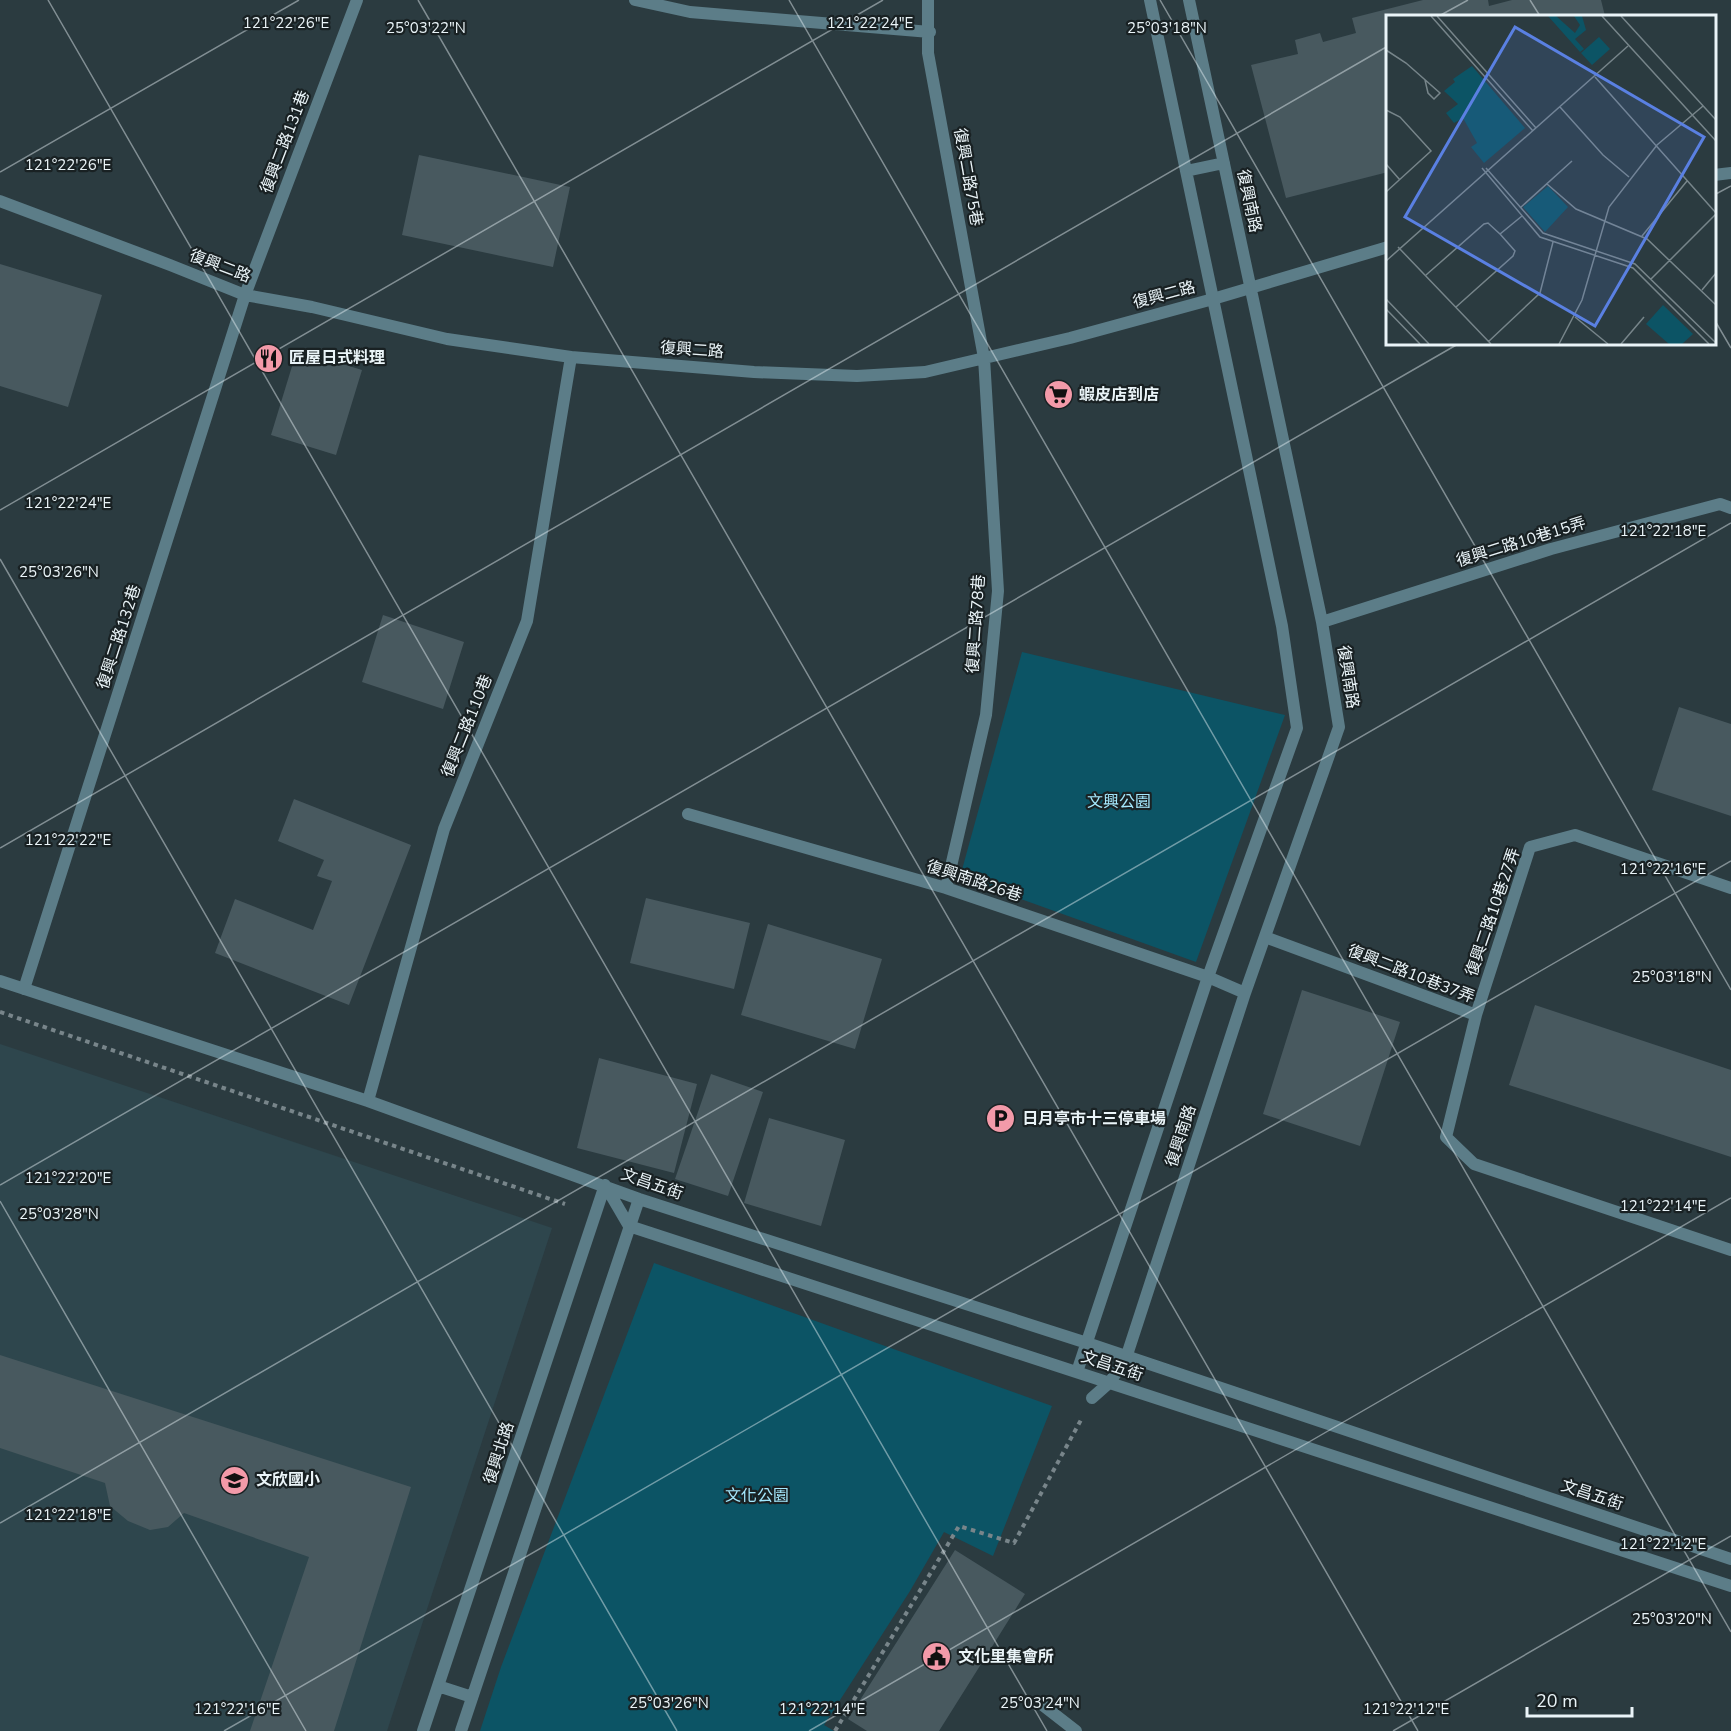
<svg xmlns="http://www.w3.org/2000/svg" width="1731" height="1731" viewBox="0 0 1731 1731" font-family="'Nunito Sans','Noto Sans TC',sans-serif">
<rect width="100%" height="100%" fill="#2b3b40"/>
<path fill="#2e464d" d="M0 1044 552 1228 387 1731H0Z"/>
<path fill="#0c5465" d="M1022 652 1285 715 1196 962 960 877Z
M654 1263 1052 1406 993 1556 944 1532 910 1591 824 1725 834 1731H480L501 1667Z"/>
<path fill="#48595f" d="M1423 0H1488L1489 6 1512 0H1601L1605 16H1388V172L1286 198 1251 65 1298 54 1295 40 1320 33 1323 42 1356 33 1352 18Z
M419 155 570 187 553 267 402 235Z
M0 264 102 295 68 407 0 386Z
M297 350 362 370 336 455 271 435Z
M383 615 464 642 443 709 362 682Z
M1679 707 1731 724V816L1652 790Z
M294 799 411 845 349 1005 215 953 235 899 313 930 332 881 317 876 324 860 278 841Z
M646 898 750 923 734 989 630 963Z
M768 924 882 959 855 1049 741 1015Z
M1302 990 1400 1022 1360 1146 1263 1114Z
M1535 1005 1731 1070V1157L1509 1085Z
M599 1058 697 1084 674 1173 577 1148Z
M711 1074 763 1092 728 1196 675 1179Z
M769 1118 845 1140 821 1226 744 1203Z
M0 1355 411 1487 334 1731H250L309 1557 184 1513 168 1527 150 1530 128 1521 110 1506 105 1483 0 1448Z
M955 1550 1025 1594 939 1731H867L848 1719Z"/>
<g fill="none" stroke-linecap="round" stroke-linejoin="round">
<path stroke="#78858a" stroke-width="4" stroke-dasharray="4.5 4.5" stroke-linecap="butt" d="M0 1012 565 1204
M835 1731 959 1526 1014 1543 1082 1418"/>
<path stroke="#5c7d88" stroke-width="12" d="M1040 1703 1076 1731"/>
<path stroke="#5c7d88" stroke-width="12" d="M635 0 690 12 930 32
M928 0V53L984 358 998 591 986 715 946 888
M1186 171 1224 163
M1714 175 1731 173
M0 201 170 265 245 295 312 307 447 339 571 357 754 372 857 376 925 372 1070 338 1213 299 1388 247
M1322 622 1551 549 1720 504 1731 508
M688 814 946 888 1208 977 1245 993
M1265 937 1476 1015 1446 1137 1474 1164 1731 1250
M0 981 368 1101 639 1199 1087 1343 1731 1559
M24 989 245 295 357 0
M1476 1015 1530 847 1575 835 1731 888
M368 1101 444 829 527 621 571 357
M605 1185 629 1226 1731 1586
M1077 1372 1208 977 1297 728 1282 626 1150 0
M1092 1398 1110 1382 1126 1358 1245 993 1339 727 1322 622 1189 0
M438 1686 472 1697
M423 1731 605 1185
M461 1731 639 1199"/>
</g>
<path fill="none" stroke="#eaf4f8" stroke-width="1.5" stroke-opacity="0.45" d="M48 0 1047 1731M418 0 1418 1731M789 0 1731 1632M1160 0 1731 990M1530 0 1540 16M1439 16 1468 0M0 172 299 0M1714 195 1731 186M1714 319 1731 348M0 510 883 0M0 559 677 1731M0 848 1388 46M0 1185 1458 344M0 1201 306 1731M0 1523 1731 523M224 1731 1731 861M809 1731 1731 1198M1393 1731 1731 1536"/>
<defs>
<symbol id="restaurant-disc" viewBox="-11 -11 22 22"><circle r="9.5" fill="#f39aa9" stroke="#192123"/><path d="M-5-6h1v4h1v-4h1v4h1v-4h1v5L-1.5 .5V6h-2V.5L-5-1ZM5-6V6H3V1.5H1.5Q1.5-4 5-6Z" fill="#111"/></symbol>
<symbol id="supermarket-disc" viewBox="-11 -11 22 22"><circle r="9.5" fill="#f39aa9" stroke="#192123"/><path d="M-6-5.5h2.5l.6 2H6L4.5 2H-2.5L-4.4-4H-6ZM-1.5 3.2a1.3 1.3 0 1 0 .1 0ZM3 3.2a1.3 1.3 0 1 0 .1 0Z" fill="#111"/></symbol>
<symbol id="parking-disc" viewBox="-11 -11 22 22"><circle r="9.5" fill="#f39aa9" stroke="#192123"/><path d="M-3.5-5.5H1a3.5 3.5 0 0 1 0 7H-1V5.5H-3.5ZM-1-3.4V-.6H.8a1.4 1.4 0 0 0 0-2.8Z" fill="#111"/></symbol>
<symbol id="school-disc" viewBox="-11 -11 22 22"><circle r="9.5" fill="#f39aa9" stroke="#192123"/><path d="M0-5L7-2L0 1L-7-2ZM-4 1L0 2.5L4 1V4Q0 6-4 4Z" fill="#111"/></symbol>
<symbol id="civic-disc" viewBox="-11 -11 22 22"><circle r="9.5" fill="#f39aa9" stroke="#192123"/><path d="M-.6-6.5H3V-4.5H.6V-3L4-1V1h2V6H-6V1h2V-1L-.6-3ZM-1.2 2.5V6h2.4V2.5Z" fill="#111"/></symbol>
</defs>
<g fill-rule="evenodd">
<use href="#restaurant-disc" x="252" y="342" width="33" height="33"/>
<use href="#supermarket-disc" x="1042" y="378" width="33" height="33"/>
<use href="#parking-disc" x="984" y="1102" width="33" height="33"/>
<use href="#school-disc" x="218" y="1464" width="33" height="33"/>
<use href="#civic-disc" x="920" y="1640" width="33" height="33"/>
</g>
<g text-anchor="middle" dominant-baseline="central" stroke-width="4.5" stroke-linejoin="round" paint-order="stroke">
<g font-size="16" fill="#eaf4f8" stroke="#192123">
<text transform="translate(285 142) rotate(-69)">復興二路131巷</text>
<text transform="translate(968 177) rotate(80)">復興二路75巷</text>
<text transform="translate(1249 201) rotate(78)">復興南路</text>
<text transform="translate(220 266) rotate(21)">復興二路</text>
<text transform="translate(1164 295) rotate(-15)">復興二路</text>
<text transform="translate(692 350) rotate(4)">復興二路</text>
<text transform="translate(1521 542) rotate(-17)">復興二路10巷15弄</text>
<text transform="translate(976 624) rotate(-86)">復興二路78巷</text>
<text transform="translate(119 637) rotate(-72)">復興二路132巷</text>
<text transform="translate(1348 677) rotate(81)">復興南路</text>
<text transform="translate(467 726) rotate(-68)">復興二路110巷</text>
<text transform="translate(974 881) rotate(18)">復興南路26巷</text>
<text transform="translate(1493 912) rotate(-71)">復興二路10巷27弄</text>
<text transform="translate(1411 974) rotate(21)">復興二路10巷37弄</text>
<text transform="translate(1181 1136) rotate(-72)">復興南路</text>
<text transform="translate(652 1184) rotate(19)">文昌五街</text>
<text transform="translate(1112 1366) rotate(18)">文昌五街</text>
<text transform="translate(499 1453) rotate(-72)">復興北路</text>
<text transform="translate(1592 1495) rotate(18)">文昌五街</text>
</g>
<g font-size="16" font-weight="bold" fill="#eaf4f8" stroke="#192123" text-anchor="start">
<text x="289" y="358">匠屋日式料理</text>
<text x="1079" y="395">蝦皮店到店</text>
<text x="1022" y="1119">日月亭市十三停車場</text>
<text x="256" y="1480">文欣國小</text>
<text x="958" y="1657">文化里集會所</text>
</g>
<g font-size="16" fill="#a5e9fe" stroke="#192123">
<text x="1119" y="802">文興公園</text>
<text x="757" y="1496">文化公園</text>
</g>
</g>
<g transform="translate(1386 15)">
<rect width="330" height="330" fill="#2b3b40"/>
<path d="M162 1H170L189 18 194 10 188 1H196L200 15 189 24 198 34 194 37ZM213 22 224 34 206 50 195 38ZM86 51 139 113 98 148 85 132 91 128 77 103 68 108 60 98 72 89 58 76 69 67 67 64ZM162 171 182 192 159 217 137 192ZM277 290 307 319 296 329H283L260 309Z" fill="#0c5465"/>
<path fill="none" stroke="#77858a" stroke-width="1.5" d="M45 1 147 116M51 1 150 113M216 1 330 126M235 1 330 105M0 35 20 48 54 78 48 84 42 78 39 65M209 62 330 198M174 92 217 140 243 162M0 95 14 102 45 136 0 177M0 149 14 165M96 153 154 222 247 253 323 329M100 153 157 218 249 249 330 328M161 169 190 194 261 224 330 290M134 193 186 146M256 221 301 166M12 232 105 329M0 246 242 31M40 260 98 209 102 208 114 219 136 201M265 264 330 199M316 275 330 258M0 284 43 329M70 292 127 241 129 236 114 219M0 294 34 329M189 302 222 329M102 327 154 278 167 227M173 329 196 285 223 192 271 130 317 91M235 329 258 302"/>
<path fill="#5a80e2" fill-opacity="0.15" stroke="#5a80e2" stroke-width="3" d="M129 12 318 122 209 311 19 202Z"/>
<rect width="330" height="330" fill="none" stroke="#eaf4f8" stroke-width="3"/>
</g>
<g font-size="15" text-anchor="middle" fill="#eaf4f8" stroke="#192123" stroke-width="4.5" stroke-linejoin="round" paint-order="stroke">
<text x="286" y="28">121°22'26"E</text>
<text x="870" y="28">121°22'24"E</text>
<text x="426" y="33">25°03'22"N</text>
<text x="1167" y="33">25°03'18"N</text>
<text x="68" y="170">121°22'26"E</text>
<text x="68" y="508">121°22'24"E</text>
<text x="1663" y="536">121°22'18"E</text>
<text x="59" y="577">25°03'26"N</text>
<text x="68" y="845">121°22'22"E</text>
<text x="1663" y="874">121°22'16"E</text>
<text x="1672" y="982">25°03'18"N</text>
<text x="68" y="1183">121°22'20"E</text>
<text x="1663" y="1211">121°22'14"E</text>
<text x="59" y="1219">25°03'28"N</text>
<text x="68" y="1520">121°22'18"E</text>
<text x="1663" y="1549">121°22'12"E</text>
<text x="1672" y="1624">25°03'20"N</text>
<text x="669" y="1708">25°03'26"N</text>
<text x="1040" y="1708">25°03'24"N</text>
<text x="237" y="1714">121°22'16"E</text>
<text x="822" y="1714">121°22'14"E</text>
<text x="1406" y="1714">121°22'12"E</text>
</g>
<path d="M1527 1707v9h105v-9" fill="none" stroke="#eaf4f8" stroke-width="3"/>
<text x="1536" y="1707" font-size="18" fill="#eaf4f8" stroke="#192123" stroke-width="4.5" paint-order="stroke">20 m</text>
</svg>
